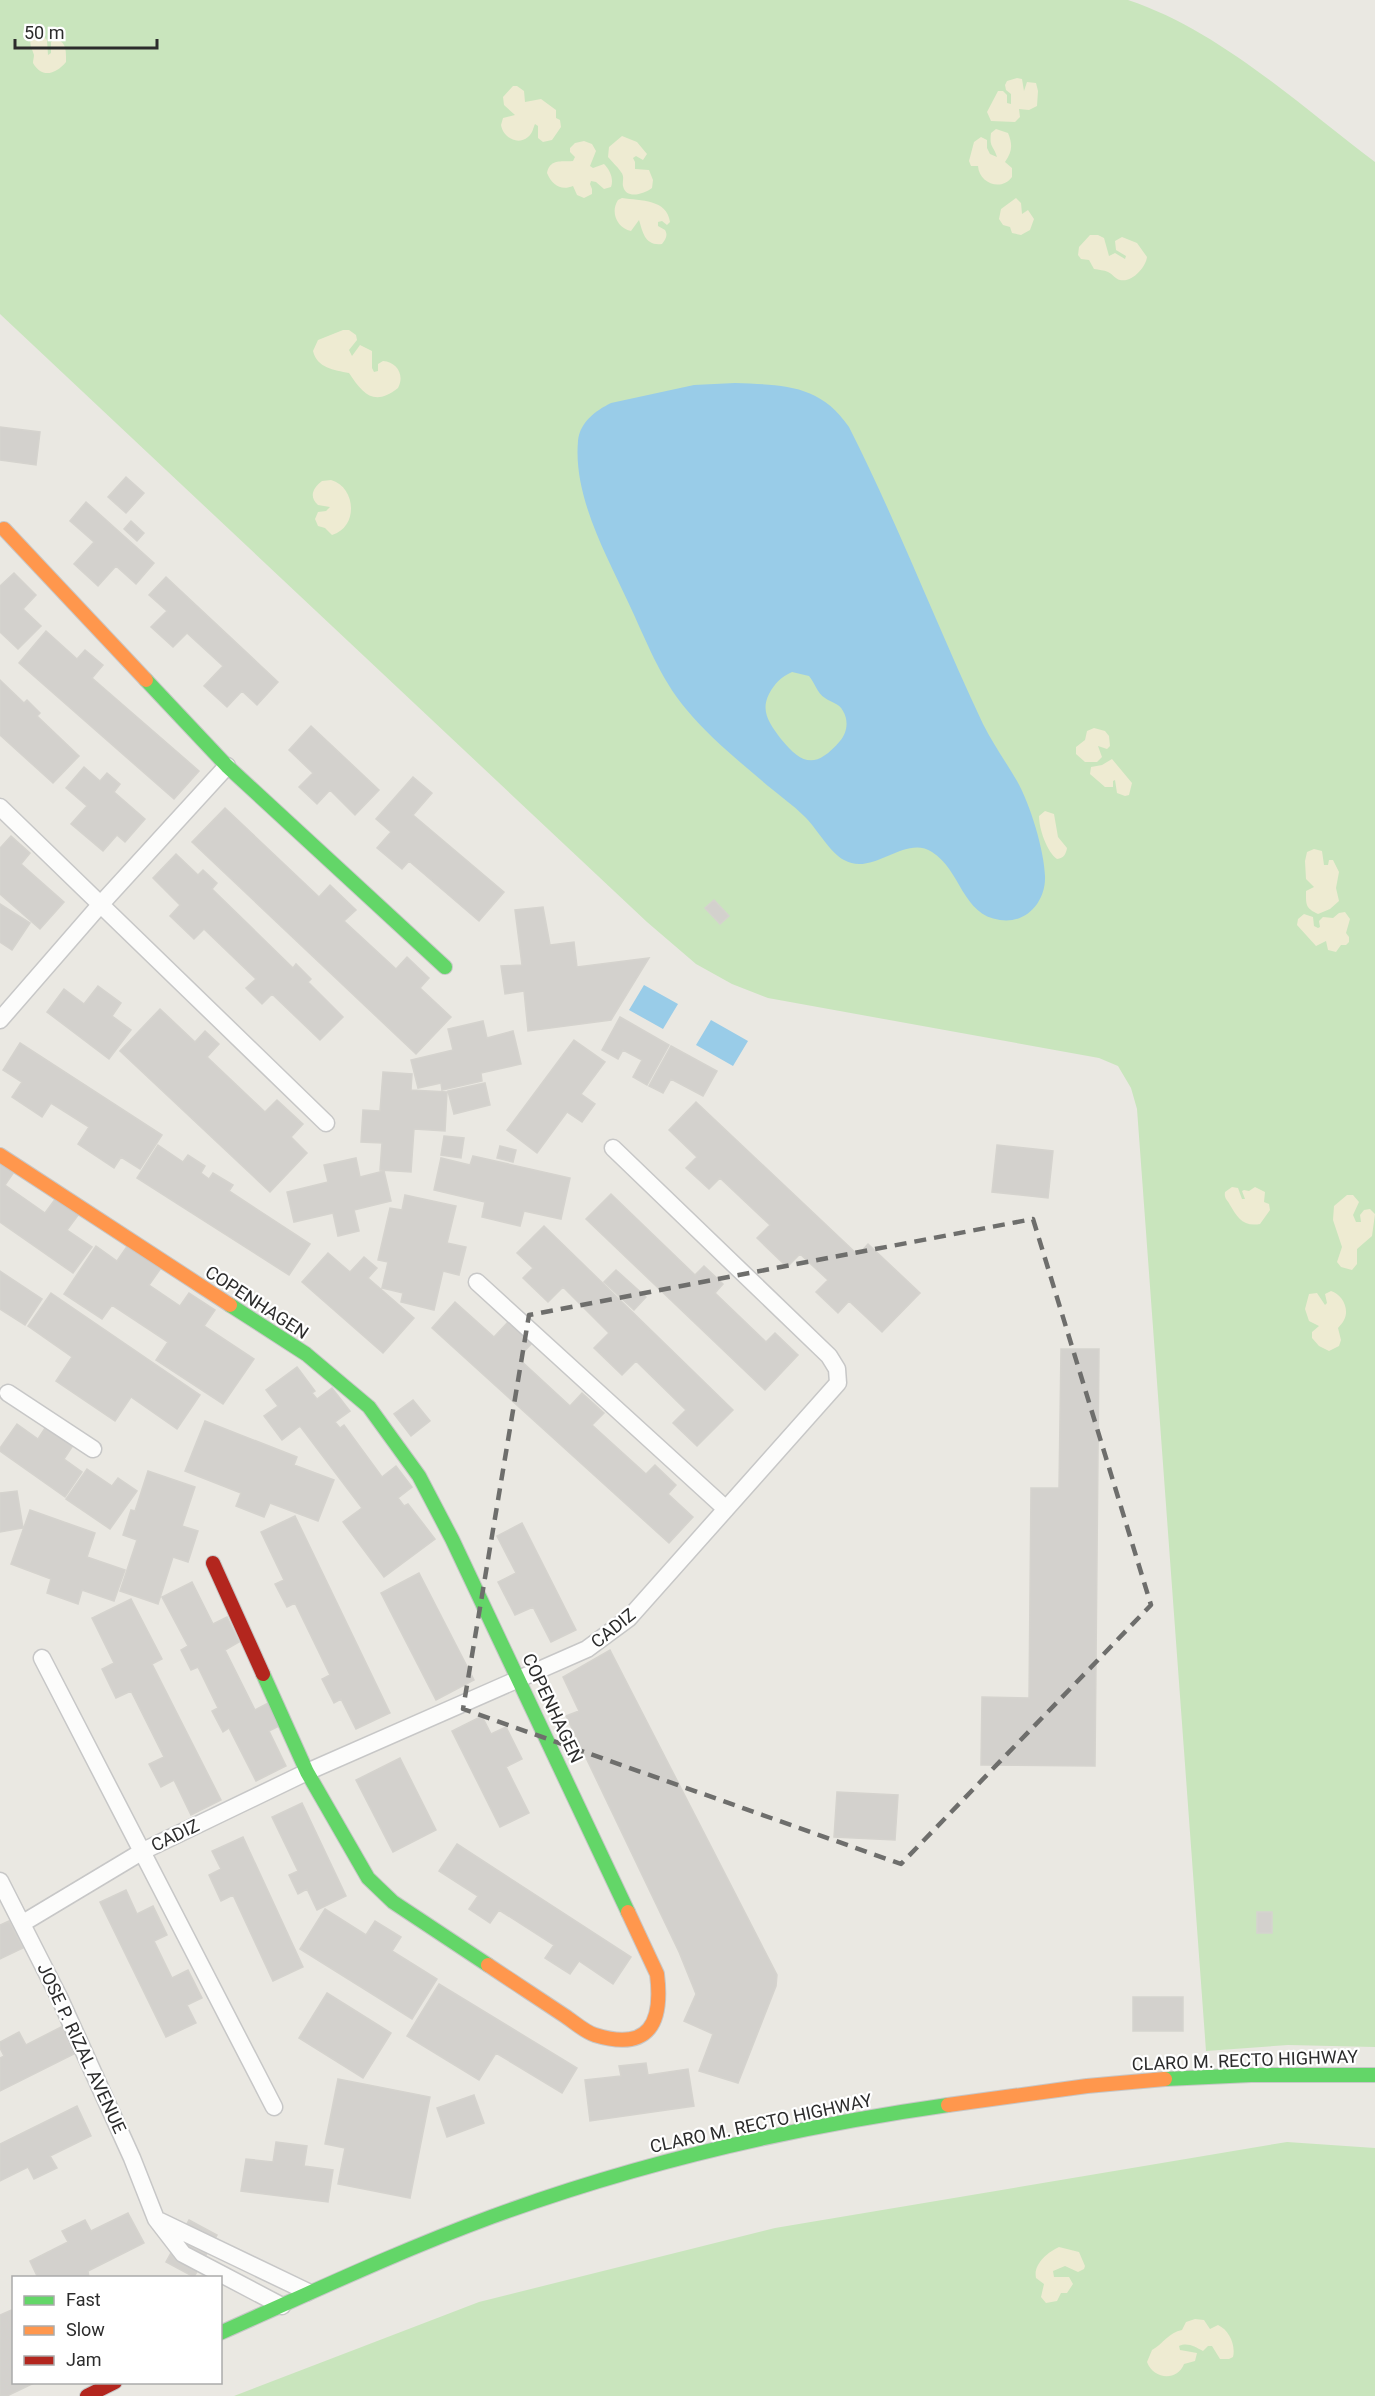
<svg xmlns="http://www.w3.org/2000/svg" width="1375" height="2396" viewBox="0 0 1375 2396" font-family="Roboto,sans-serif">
<rect width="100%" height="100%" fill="#eae8e2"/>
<path fill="#c9e5bd" d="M0 0H1128C1219 30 1299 105 1375 162V2047L1288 2045 1206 2051 1137 1109 1131 1088 1118 1066 1099 1058 768 998 732 984 696 964 647 922 0 314Z
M1287 2142 1375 2148V2396H234L479 2302 775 2228Z"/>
<path fill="#eeebd2" d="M42 35 47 40 48 55 51 53V42L55 39C67 41 66 52 66 62 56 74 42 79 33 63 33 60 34 57 34 55 32 47 27 43 34 36Z
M1017 78 1022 79 1024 91 1027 82 1036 83 1038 91 1037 106 1029 110 1019 109 1020 117 1015 122 991 121 987 112 998 91H1003L1007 95V103L1011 104V94L1006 90 1005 85 1007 81Z
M513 86H517L524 91 525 102 541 99 556 110V118L560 120 561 127 552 140 543 142 538 138V126L535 124C533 128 533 133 528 137 517 146 503 137 501 125L503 118 515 115 504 105 503 97Z
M996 129 1008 133C1013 145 1012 152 1005 162L1012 168V177C1001 192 979 183 978 166H971L969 161 974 142 981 137 987 140V148L990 154 997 157C994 146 989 148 991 133Z
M622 136 637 142 647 154 643 160 636 156 633 158 635 162V169L649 170 653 180 652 188C644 194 626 200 623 186 622 181 625 177 621 172 617 166 612 162 608 157L609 147Z
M584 141 592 144 596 151 590 166 593 168 604 164C610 170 614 179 611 187L604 189 596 182 591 181 590 184 592 189V194L584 198 577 195 573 186C561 191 552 185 547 173 550 158 562 162 573 161L575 157 570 152V148L575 143Z
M622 198C641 201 667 199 670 222L667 225 662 221 658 222V226L665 230C668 235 666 239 662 244 645 246 643 233 639 220L631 231C617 228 610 212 618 200Z
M1016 198 1021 203 1022 214 1028 210 1034 219 1030 230 1021 235 1012 233 1010 227 1003 225 999 219 1001 209Z
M1090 235H1098L1104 238 1109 256 1115 253 1125 259 1126 256 1116 250 1115 241 1122 237 1137 243 1147 257C1146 267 1132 283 1120 280 1115 279 1113 274 1108 272 1104 270 1099 270 1094 269L1089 260 1081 259 1078 255 1079 247Z
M343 330H349L356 335 357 340 349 350 352 356 360 345 372 351V368L374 372 378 371V364L383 361C397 362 405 375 398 388 374 407 363 394 349 373 334 370 317 368 313 351L318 340Z
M331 480C356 487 359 527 332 535L325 528 318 526 315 519 318 512 326 511 330 507 318 505C308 496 314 487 322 481Z
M1094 728 1105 731 1109 736 1110 746 1107 749 1098 746 1102 757 1097 762H1085L1076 754V747L1085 740 1087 731Z
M1112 759 1132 783 1129 795 1125 796 1117 793 1115 780 1113 781V787H1105L1090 774 1091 767 1102 765Z
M1045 811 1054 814 1058 837 1067 848C1066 854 1064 858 1057 859 1047 852 1039 829 1039 816Z
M1314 849 1322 851 1324 865H1328L1329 860H1333L1339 872 1336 888 1339 901 1330 909 1318 914C1305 908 1306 904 1306 891L1314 887 1306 879 1305 861 1307 852Z
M1345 912 1350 919 1346 933 1349 937V942L1346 945H1341L1336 952 1328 950 1326 941 1316 946 1297 925 1298 919 1304 914 1313 917 1314 926 1318 928 1320 927 1319 921 1323 917 1333 918 1339 913Z
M1232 1187 1238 1188 1242 1199H1245L1242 1191 1244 1190 1249 1191 1255 1187 1265 1192 1264 1202 1269 1204 1270 1210 1260 1224C1243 1227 1237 1217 1230 1205 1227 1199 1224 1199 1225 1192Z
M1347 1195H1353L1359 1202 1353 1215 1356 1222H1361L1360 1215 1364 1210 1370 1209 1375 1214 1372 1236 1357 1249V1264L1352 1270 1341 1267 1337 1262 1342 1247 1333 1220 1334 1206Z
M1331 1291C1342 1294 1350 1309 1344 1320 1343 1323 1340 1325 1338 1328L1341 1340 1339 1346 1329 1351 1319 1346 1312 1338V1332L1319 1326 1309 1321 1305 1309 1309 1294 1317 1293 1325 1305 1327 1303 1325 1294Z
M1059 2247 1079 2252 1085 2266 1084 2269 1078 2272 1065 2266 1053 2271 1054 2277H1069L1073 2284 1067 2293H1061L1057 2301 1046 2303 1041 2297 1044 2284 1036 2278C1033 2264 1048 2252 1059 2247Z
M1195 2319 1204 2320 1210 2329 1218 2325C1229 2330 1236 2345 1233 2357L1229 2359H1220L1212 2346H1208L1203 2351C1195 2347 1188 2342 1179 2346L1180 2350 1197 2353 1195 2361 1184 2364C1177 2382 1153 2379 1147 2362L1152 2350C1163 2344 1169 2332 1182 2330L1186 2322Z"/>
<path fill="#99cce8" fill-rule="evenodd" d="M735 383C783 385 820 384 849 427 898 524 937 626 983 724 993 744 1006 762 1017 781 1030 804 1044 849 1045 876 1046 901 1027 924 1000 920 962 915 961 870 932 852 905 834 873 877 844 860 830 853 816 827 804 816 793 805 780 796 768 786 740 762 710 738 686 709 660 678 646 640 629 604 607 556 573 497 578 441 580 422 595 411 611 403L694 385ZM792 672 809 676C815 683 817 693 825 698 832 703 839 703 843 711 849 721 847 733 840 741 816 769 802 765 781 739 770 724 760 712 769 694 775 683 781 677 792 672Z
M644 985 678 1004 663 1029 629 1010Z
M711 1020 748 1041 733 1066 696 1045Z"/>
<path fill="#d3d1cd" stroke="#d5d3ce" stroke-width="1.5" d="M0 427 40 432 36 465 0 460Z
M126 477 144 493 126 513 108 497Z
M86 502 154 563 136 584 116 566 98 586 74 564 94 542 70 521Z
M131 521 144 533 137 541 124 529Z
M14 573 36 595 23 609 41 626 18 649 0 632V586Z
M166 577 278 682 257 705 242 691 227 707 204 686 223 666 187 633 173 647 151 627 167 611 149 595Z
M46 631 77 659 85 650 103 665 92 678 199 771 174 799 19 663Z
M0 680 24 703 27 700 40 713 37 716 79 756 53 783 0 735Z
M311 726 379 790 355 815 330 790 317 804 299 787 313 773 289 750Z
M84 767 100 781 107 773 120 784 114 792 145 819 125 842 117 835 103 851 71 824 87 806 66 788Z
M413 777 432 793 413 815 504 892 479 921 409 861 402 869 377 848 391 832 376 819Z
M225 808 319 897 330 885 356 910 344 921 396 969 407 957 429 978 420 988 451 1017 416 1054 192 842Z
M11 836 30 853 21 864 64 902 40 929 0 894V848Z
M176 854 198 875 203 870 217 883 212 889 293 968 296 964 311 979 308 982 343 1017 320 1040 272 994 262 1004 246 988 256 979 204 929 194 939 170 916 180 905 153 878Z
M714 900 729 916 720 924 705 908Z
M0 904 30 923 12 950 0 942Z
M543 907 550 945 574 942 577 967 649 958 611 1020 528 1031 524 991 505 994 501 966 522 965 515 910Z
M98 986 121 1003 112 1016 131 1030 109 1059 47 1012 64 989 84 1004Z
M160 1009 195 1042 205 1031 219 1044 207 1057 265 1112 277 1100 303 1124 291 1137 307 1153 270 1192 120 1051Z
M620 1017 669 1045 647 1085 633 1077 642 1060 623 1050 618 1059 602 1050Z
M483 1021 487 1038 513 1031 521 1064 481 1073 482 1081 442 1090 441 1083 418 1088 411 1060 453 1050 448 1029Z
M574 1040 605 1062 581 1094 595 1104 582 1122 567 1112 537 1153 507 1130Z
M20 1043 162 1135 140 1169 121 1157 114 1168 78 1144 89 1127 51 1103 42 1117 12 1097 22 1082 3 1070Z
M671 1046 717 1071 703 1096 671 1079 663 1093 649 1086Z
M383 1072 412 1074 411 1090 447 1092 445 1131 414 1129 411 1172 380 1170 382 1143 361 1142 363 1110 380 1111Z
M485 1083 490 1105 454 1114 448 1091Z
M696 1102 858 1255 868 1244 920 1293 882 1332 849 1301 838 1313 816 1292 828 1280 800 1254 787 1267 757 1238 770 1225 720 1178 709 1189 686 1168 697 1157 669 1130Z
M444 1136 464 1138 461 1158 441 1155Z
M158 1145 183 1162 188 1155 205 1166 201 1173 209 1179 213 1173 233 1185 229 1191 310 1244 289 1275 137 1178Z
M997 1145 1053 1151 1048 1198 992 1192Z
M500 1146 516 1150 513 1162 497 1158Z
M473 1156 570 1178 561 1219 524 1211 520 1226 482 1217 485 1202 434 1190 441 1158 470 1165Z
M356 1158 360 1177 384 1171 391 1201 354 1210 359 1231 338 1236 333 1213 294 1222 287 1192 328 1182 324 1165Z
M0 1163 14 1172 5 1185 45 1213 56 1198 79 1214 67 1230 92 1247 73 1273 0 1222Z
M611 1194 695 1275 704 1266 723 1284 715 1293 766 1342 775 1333 798 1355 765 1390 586 1219Z
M405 1195 456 1206 447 1243 466 1247 459 1275 443 1271 434 1310 401 1302 403 1293 382 1288 388 1262 378 1260 390 1208 402 1210Z
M544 1226 733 1410 697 1446 673 1423 686 1410 636 1361 622 1375 594 1348 609 1333 563 1287 548 1302 523 1278 533 1268 517 1253Z
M128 1245 161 1268 149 1285 180 1306 189 1293 215 1310 204 1326 254 1359 223 1404 156 1360 168 1342 112 1305 102 1319 64 1294 96 1246 117 1261Z
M328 1253 350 1272 364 1257 377 1268 368 1278 414 1318 383 1353 302 1282Z
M616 1270 646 1297 634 1310 604 1282Z
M0 1271 42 1299 25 1325 0 1309Z
M51 1293 200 1395 177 1429 131 1397 115 1421 56 1381 72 1357 28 1326Z
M455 1302 494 1337 508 1322 532 1343 518 1358 570 1406 582 1393 604 1413 592 1425 646 1474 655 1465 676 1485 668 1494 693 1517 669 1543 432 1328Z
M1061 1349H1099L1095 1766 981 1765 982 1697 1029 1698 1031 1488H1059Z
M297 1367 315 1391 312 1393 317 1399 332 1388 350 1411 335 1422 340 1428 344 1425 382 1477 396 1466 412 1487 398 1498 404 1506 408 1504 435 1539 384 1577 343 1522 362 1508 300 1426 282 1440 264 1416 278 1406 266 1390Z
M413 1400 430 1421 411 1436 394 1414Z
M205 1421 297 1457 294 1465 334 1480 318 1521 270 1503 264 1517 236 1506 241 1493 185 1471Z
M17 1424 38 1439 47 1425 74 1444 64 1459 82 1472 65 1497 0 1451V1448Z
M87 1469 112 1486 118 1478 137 1491 110 1529 66 1499Z
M148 1471 195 1487 182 1526 198 1531 188 1562 173 1557 158 1604 120 1591 137 1540 123 1535 131 1510 135 1511Z
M17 1491 23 1528 0 1532V1493Z
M30 1510 95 1533 87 1557 125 1570 114 1601 82 1590 78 1604 47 1593 51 1579 11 1564Z
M295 1516 390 1713 356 1729 341 1699 334 1703 322 1679 330 1675 295 1603 287 1607 275 1584 284 1580 261 1532Z
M522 1523 576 1630 551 1642 533 1607 515 1615 498 1582 516 1573 497 1536Z
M419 1573 474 1680 436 1700 381 1593Z
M192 1582 213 1624 227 1617 239 1642 225 1650 255 1710 272 1701 283 1724 269 1731 286 1766 256 1781 229 1728 223 1732 212 1711 218 1708 198 1667 191 1670 181 1650 188 1646 162 1597Z
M131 1599 162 1659 152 1664 221 1800 191 1815 174 1780 161 1787 149 1764 164 1757 131 1691 116 1698 102 1669 114 1663 92 1618Z
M610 1650 777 1975 776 1986 738 2083 699 2071 713 2034 684 2021 696 1994 679 1952 566 1716 579 1711 563 1677Z
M482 1716 491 1734 506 1727 522 1759 506 1767 529 1813 500 1827 452 1731Z
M400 1758 436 1830 393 1852 356 1780Z
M837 1792 898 1795 895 1840 834 1837Z
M302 1803 346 1896 317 1910 307 1889 298 1894 289 1875 298 1871 272 1817Z
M243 1837 303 1967 273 1981 233 1895 221 1901 209 1875 221 1869 212 1851Z
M457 1844 631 1957 613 1984 579 1961 570 1974 545 1958 554 1945 499 1910 490 1923 469 1909 478 1896 439 1871Z
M126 1890 137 1914 153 1906 167 1935 154 1941 172 1978 188 1970 202 1998 187 2005 196 2023 166 2037 100 1902Z
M325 1909 366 1935 375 1921 401 1937 392 1951 437 1979 412 2019 300 1949Z
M1257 1912H1272V1933H1257Z
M9 1921 23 1948 0 1959V1925Z
M439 1984 577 2068 562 2093 496 2053 479 2080 407 2036Z
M327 1993 391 2033 363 2078 299 2038Z
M1133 1997H1183V2031H1133Z
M63 2026 76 2053 0 2091V2058L4 2056 0 2048V2042L19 2032 26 2045Z
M646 2063 648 2075 688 2069 694 2106 590 2121 585 2080 621 2076 619 2066Z
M338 2079 430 2097 410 2198 338 2184 345 2148 325 2144Z
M474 2095 484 2123 447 2137 437 2108Z
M77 2106 91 2136 50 2156 57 2168 34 2179 28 2167 0 2181V2144Z
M276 2142 307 2146 304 2166 333 2170 328 2202 241 2191 246 2159 273 2162Z
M128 2213 144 2243 88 2271 89 2278H38L30 2261 68 2242 62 2231 85 2220 91 2231Z
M189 2220 217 2235 194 2277 166 2262Z
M14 2309V2382H36L7 2396H0V2315Z"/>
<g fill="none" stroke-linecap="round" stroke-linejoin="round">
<defs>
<path id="street" d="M0 807 326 1123
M0 1020 100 905 227 766
M477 1282 726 1509
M8 1393 93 1449
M42 1658 274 2107
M0 1881 59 1997 132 2158 156 2219 183 2254 282 2306
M23 1923 143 1851 307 1772 587 1649 629 1618 838 1383 837 1369 829 1356 613 1148
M160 2221 308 2292"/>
<path id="fast" d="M146 680 227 766 445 967
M230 1305 306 1354 369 1407 419 1476 452 1539 628 1912
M263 1674 307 1772 368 1878 393 1902 488 1965
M1165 2079 1251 2075H1375
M220 2333C310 2293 399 2251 491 2217 638 2163 793 2127 948 2105"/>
<path id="slow" d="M4 529 146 680
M0 1155 230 1305
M488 1965C514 1982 539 1999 565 2016 574 2022 585 2032 595 2035 650 2052 663 2022 657 1974L628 1912
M948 2105 1087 2086 1165 2079"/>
<path id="jam" d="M213 1563 263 1674
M87 2396 115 2382"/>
</defs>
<use href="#street" stroke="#c7c7c7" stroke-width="19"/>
<use href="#fast" stroke="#c7c7c7" stroke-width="16"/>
<use href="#slow" stroke="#c7c7c7" stroke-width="16"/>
<use href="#jam" stroke="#c7c7c7" stroke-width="16"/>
<use href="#street" stroke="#fcfcfb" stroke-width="16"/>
<use href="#fast" stroke="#63d668" stroke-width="14"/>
<use href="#slow" stroke="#ff974d" stroke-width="14"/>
<use href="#jam" stroke="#b3261e" stroke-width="14"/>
</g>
<path fill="none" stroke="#6e6e6c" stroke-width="4.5" stroke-dasharray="12 8" stroke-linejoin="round" d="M1033 1219 1151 1605 901 1864 463 1709 529 1315Z"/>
<g text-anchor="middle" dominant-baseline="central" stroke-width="4.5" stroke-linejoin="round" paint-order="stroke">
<g font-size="18" fill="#2c2c2c" stroke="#fff">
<text transform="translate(257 1302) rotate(33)">COPENHAGEN</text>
<text transform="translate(613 1628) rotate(-39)">CADIZ</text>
<text transform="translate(553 1708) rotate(65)">COPENHAGEN</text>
<text transform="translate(175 1835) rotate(-26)">CADIZ</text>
<text transform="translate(82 2048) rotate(65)">JOSE P. RIZAL AVENUE</text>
<text transform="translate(1245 2060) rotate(-2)">CLARO M. RECTO HIGHWAY</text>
<text transform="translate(761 2123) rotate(-12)">CLARO M. RECTO HIGHWAY</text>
</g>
</g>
<rect x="12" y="2276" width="210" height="108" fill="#ffffff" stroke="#ababab" stroke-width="1.5"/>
<rect x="24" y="2296" width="30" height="9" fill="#63d668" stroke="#ababab" stroke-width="1.5"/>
<text x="66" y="2306" font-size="18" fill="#2c2c2c">Fast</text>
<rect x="24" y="2326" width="30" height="9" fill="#ff974d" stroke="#ababab" stroke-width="1.5"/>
<text x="66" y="2336" font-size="18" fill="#2c2c2c">Slow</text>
<rect x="24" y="2356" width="30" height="9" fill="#b3261e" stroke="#ababab" stroke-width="1.5"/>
<text x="66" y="2366" font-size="18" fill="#2c2c2c">Jam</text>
<path d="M15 39v9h142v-9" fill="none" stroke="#2c2c2c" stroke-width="3"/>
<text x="24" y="39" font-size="18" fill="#2c2c2c" stroke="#ffffff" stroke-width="4.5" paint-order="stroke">50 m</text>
</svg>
